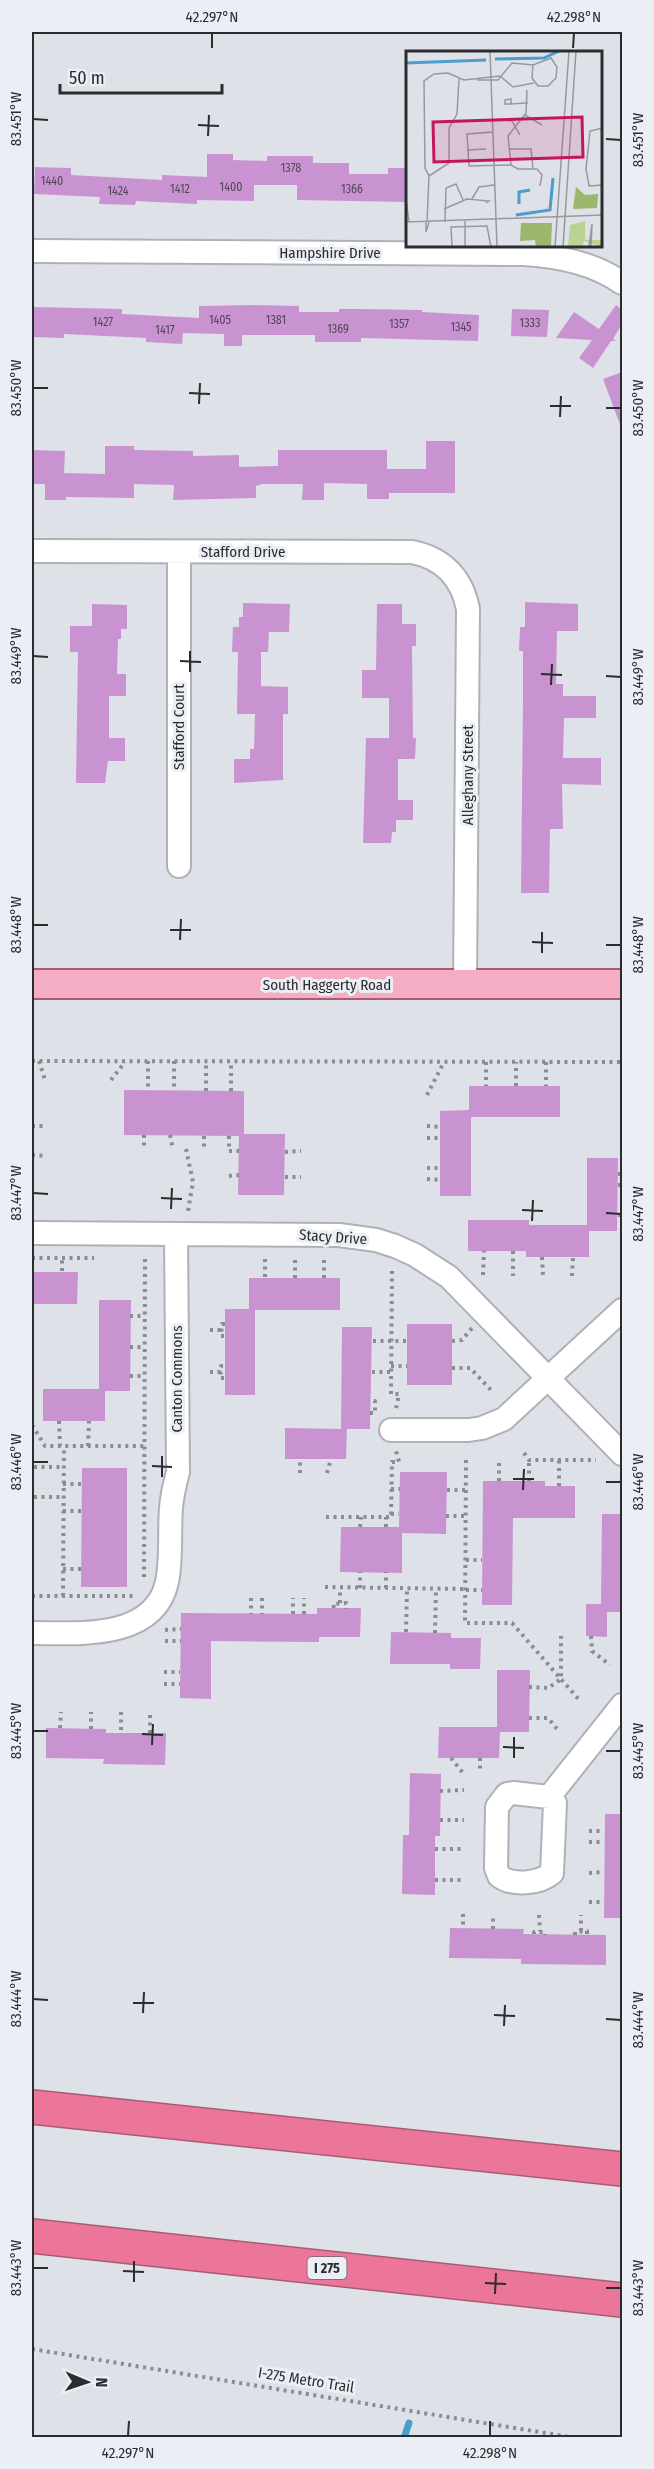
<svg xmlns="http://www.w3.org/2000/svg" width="654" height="2469" viewBox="0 0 654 2469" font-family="'Fira Sans Condensed',sans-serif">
<rect width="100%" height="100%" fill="#dee1e7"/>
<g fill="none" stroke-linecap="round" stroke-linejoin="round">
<path stroke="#4a9dcd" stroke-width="7" d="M404 2438 409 2423"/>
</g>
<path fill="#c993d2" d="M207 154H233V160L267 161V156H313V163H349V174H388V168H408V202L297 200V185H254V201L197 200V204L136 201 135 205 99 204 100 197 34 194 35 167 71 168V175L162 180V175L207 177Z
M254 305 299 306V312H339V309H361L422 310V312L479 315 478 341 361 338V342H315V335H242V346H224V334L183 333 182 344 146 342V338L64 334V338L32 337V307L122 309V314L199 318V306Z
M616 305 622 310V324L613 339 616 341H611L593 368 579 358 592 340 556 338 574 312 599 329Z
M512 309 549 310 547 337 511 336Z
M622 372V426L621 427 603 379Z
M426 441H455V493H389V499H367V484L324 483V500H302L303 484H262L256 486V498L173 500 174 485 134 484V498L66 497V500H45V484H32V450L65 451 64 473 105 474V446H134V450L193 451V456L239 455V467L278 466V450H387V469H426Z
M525 602 578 604V631H557L556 684H563V696H596V718H564L563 758H601V785L562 784 563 829H550L549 893H521L523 699V651H519L520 627H525Z
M243 603 290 604 289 632H269L268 652H261V686L288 687V714H283V780L234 783V759H250V749H254L255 714H237L238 652H232L233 627H239V617H243Z
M92 604 127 605V629H121V639H118L117 674H126V696H109V738H125V761H108L105 783H76L78 652H70V626H92Z
M377 604H402V624H416V646H412L413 738H416L415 759H398V800H413V820H396V832H392L391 843H363L366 738H389V698H362V670H376Z
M469 1086H560V1117H471V1196H440V1111L469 1110Z
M124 1090 244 1091V1134H285L284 1195H238L239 1136 124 1135Z
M587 1158H618L617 1231H589V1257H526V1251H468V1220H529V1225H587Z
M32 1272H78L77 1304H32Z
M249 1278H340V1310H255V1395H225V1309H249Z
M99 1300H131L130 1391H105V1421H43V1389H99Z
M407 1324H452V1385H407Z
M342 1327H372L370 1429H347L346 1459H285V1428L341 1429Z
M82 1468H127V1587H81Z
M400 1472H447L446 1534 402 1533V1573L340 1572 341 1527H399Z
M483 1481H545V1486H575V1518H513L512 1605H482Z
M602 1514H622V1612H607V1637L586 1636V1604H601Z
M317 1608H361L360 1637H319V1642L211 1641V1699L180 1698 181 1613 317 1614Z
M391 1632 451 1633V1638H481L480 1669H450V1664H390Z
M497 1670H530L529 1732H500L499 1758H438L439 1727H497Z
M46 1728 106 1729V1733H166L165 1765 103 1764 104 1759 46 1758Z
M410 1773 441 1774 440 1836H435V1895L402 1894 403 1835H409Z
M605 1814H622V1918H604Z
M450 1928 524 1929 523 1934 606 1935V1965L521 1964V1959L449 1958Z"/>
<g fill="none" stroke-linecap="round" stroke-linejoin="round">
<defs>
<path id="minor" d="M32 251 524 254C558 256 594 263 622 283
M32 551 412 552C443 558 462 578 468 609L465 986
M179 866V552
M32 1233 339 1235 376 1240 395 1246 415 1255 449 1277 622 1454
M391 1430H469L482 1428 504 1419 622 1310
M32 1633C76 1633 154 1641 167 1582 172 1558 169 1533 171 1508 172 1496 175 1483 178 1472L176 1234
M513 1793 549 1797 555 1803 552 1873C539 1884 512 1886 499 1876L496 1868 497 1807 507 1794Z
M549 1797 622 1705"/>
<path id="major" d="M32 984H622"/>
<path id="highway" d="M32 2107 622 2169
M32 2236 622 2300"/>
</defs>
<use href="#minor" stroke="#afb1b8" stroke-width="26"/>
<use href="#major" stroke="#a85c74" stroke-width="32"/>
<use href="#highway" stroke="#a85c74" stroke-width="36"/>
<path stroke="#8a8c90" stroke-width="4" stroke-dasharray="3 4.5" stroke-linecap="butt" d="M32 1061 622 1062
M39 1061 45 1080
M148 1061V1090
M174 1061V1090
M486 1062V1086
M546 1062V1086
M111 1080 125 1062
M516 1086V1062
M206 1091V1061
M231 1091V1061
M427 1095 444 1062
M32 1126H45
M427 1126 440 1127
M144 1135V1150
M170 1135 173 1149
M204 1136V1149
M229 1136V1149
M427 1138H440
M186 1149 193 1182 188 1211
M229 1151H239
M285 1152 301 1151
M32 1155 46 1156
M427 1168H440
M618 1174H622
M229 1176 239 1175
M285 1177H301
M427 1179 440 1180
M618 1185H622
M618 1215H622
M513 1251V1276
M542 1257 543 1276
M32 1258H94
M265 1259V1278
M32 1271V1258
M62 1271V1258
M392 1271 391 1394H399L396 1409
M483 1275 484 1251
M572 1276 573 1257
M295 1278V1259
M324 1278V1259
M130 1316H145
M210 1330H221
M224 1336H221L222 1324H225
M373 1341H407
M452 1341 462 1340 472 1328
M130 1347H145
M391 1366H407
M452 1368H470L491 1390
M210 1372H221
M372 1372H391
M130 1376H145
M224 1378H220L221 1366H224
M370 1413H375V1401H370
M59 1421 60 1446
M32 1425 45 1446H144
M88 1446 89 1421
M524 1453 529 1460H596
M466 1460 465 1623H512L581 1702
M34 1467H64
M300 1473V1459
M327 1473 331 1459
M499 1481V1459
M529 1481V1460
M63 1484H82
M559 1486V1460
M391 1489H400
M447 1490H466
M34 1497H63
M63 1511H82
M391 1514H399
M446 1516H466
M326 1517H391L392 1462H399L396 1451
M360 1527 361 1517
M386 1527V1517
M466 1560H482
M63 1569H81
M144 1577 145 1257
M325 1587 466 1589
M360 1588V1572
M386 1588V1572
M466 1590H482
M32 1596H135
M63 1596 64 1446
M251 1598V1614
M262 1598V1614
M340 1603V1588
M334 1608 333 1604 346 1603V1609
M293 1614V1598
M304 1614V1598
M165 1630 181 1629
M406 1632 407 1588
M435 1633 436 1588
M591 1636 592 1651 610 1665
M165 1641H181
M164 1672H180
M164 1684H180
M529 1687 548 1688 561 1679V1636
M121 1712V1733
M529 1718H548L558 1730
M60 1728 61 1712
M91 1729V1712
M150 1733V1712
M451 1758 463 1773
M480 1758V1773
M440 1791 464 1790
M440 1820H464
M589 1831H604
M589 1842H604
M435 1849H463
M589 1873 604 1872
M435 1880H463
M589 1902H604
M463 1914V1928
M539 1915 540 1931
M493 1929V1914
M581 1931V1915
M534 1934V1932H545V1935
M575 1935V1932L587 1931V1935
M32 2349 576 2438"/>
<use href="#minor" stroke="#fff" stroke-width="22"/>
<use href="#major" stroke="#f4adc2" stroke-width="28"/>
<use href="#highway" stroke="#ec7699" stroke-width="33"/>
</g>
<path fill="none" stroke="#2b2c2f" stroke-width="2" d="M212 48V33M573 48 574 33M33 119 48 120M198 125 219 126M208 136 209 115M606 139 621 140M33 388H48M189 393 210 394M199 404 200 383M550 406H571M606 408H621M560 417 561 396M33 656 48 657M180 661 201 662M190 672V651M541 674 562 675M606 676 621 677M551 685 552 664M33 925H48M170 930H191M180 940 181 919M532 942 553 943M606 945H621M542 953V932M33 1193 48 1194M161 1198 182 1199M171 1209 172 1188M522 1210 543 1211M606 1213 621 1214M532 1221 533 1200M33 1462H48M152 1466 172 1467M162 1477V1456M513 1479H534M606 1482H621M523 1490 524 1469M33 1731H48M142 1734 163 1735M152 1745 153 1724M503 1747 524 1748M606 1751H621M514 1758V1737M33 1999 48 2000M133 2003H154M143 2013 144 1992M494 2015 515 2016M606 2019 621 2020M504 2026 505 2005M33 2268H48M123 2271 144 2272M134 2282V2261M485 2283 506 2284M606 2288H621M495 2294 496 2273M128 2436 129 2421M490 2436V2421"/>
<g text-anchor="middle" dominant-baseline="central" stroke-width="6" stroke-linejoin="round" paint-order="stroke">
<g font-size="12" fill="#524658">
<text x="291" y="168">1378</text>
<text x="52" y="181">1440</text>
<text x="231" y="187">1400</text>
<text x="180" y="189">1412</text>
<text x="352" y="189">1366</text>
<text x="118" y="191">1424</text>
<text x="220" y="320">1405</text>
<text x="276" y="320">1381</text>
<text x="103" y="322">1427</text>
<text x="530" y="323">1333</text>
<text x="399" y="324">1357</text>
<text x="461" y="327">1345</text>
<text x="338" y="329">1369</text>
<text x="165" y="330">1417</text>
</g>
<rect fill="#ebeef5" stroke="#65666a" stroke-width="1.5" x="307.5" y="2257" width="39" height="22" rx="4.5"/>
<g font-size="14" font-weight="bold" fill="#2b2c2f">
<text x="327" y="2268">I 275</text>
</g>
<g font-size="15" fill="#2b2c2f" stroke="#ebeef5">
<text x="330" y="253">Hampshire Drive</text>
<text x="243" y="552">Stafford Drive</text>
<text transform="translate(179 727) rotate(-90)">Stafford Court</text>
<text transform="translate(468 775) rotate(-90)">Alleghany Street</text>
<text x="327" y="985">South Haggerty Road</text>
<text transform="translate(333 1237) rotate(4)">Stacy Drive</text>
<text transform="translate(177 1379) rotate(-90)">Canton Commons</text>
<text transform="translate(306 2380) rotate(9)">I-275 Metro Trail</text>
</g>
</g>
<g transform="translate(406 51)">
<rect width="196" height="196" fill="#dee1e7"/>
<path d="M179 170V189H196V196L178 190 176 196H162L164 174Z" fill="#b9d390"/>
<path d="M170 136 179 144 192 143 191 157 167 158ZM115 172H146L145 196H130L129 189 114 190Z" fill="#9bb76b"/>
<path fill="none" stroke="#4a9dcd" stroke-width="3" d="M89 8 138 7 153 0M0 12 80 9M113 153V141L124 139M110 164 144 159 147 127"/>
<path fill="none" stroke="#96999d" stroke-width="1.5" d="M84 0 91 196M94 25 107 36 128 32M71 29H92L106 12 127 14 145 7 151 16 150 27 142 35H132L126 27 127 14M105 53V48L99 49V53H105L119 52H122M119 64 136 74M92 68 106 70 114 84M197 77 184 80 180 118 183 135 197 134M87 81 61 83 63 115 105 114 112 118H131L136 124 134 135M103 98H125L127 118M61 99 80 98M0 108V145M105 114 102 85 120 62 121 39M23 125 43 112V77L51 63 53 28M0 147 3 171M66 148 73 136 88 134M38 158 61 148 83 150 80 152M59 170V196M0 171 197 164M20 171V181L23 171M21 171 23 125 19 117 18 30 28 23 42 22 58 29 94 25M39 171 40 137 50 133 57 149M46 195 45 176 81 175 85 196M149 196 163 0M157 196 170 0M183 196 186 173M185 196 186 173"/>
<path fill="#c2185b" fill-opacity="0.15" stroke="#c2185b" stroke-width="3" d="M176 66 177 106 28 111 27 71Z"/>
<rect width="196" height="196" fill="none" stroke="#2b2c2f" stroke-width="3"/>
</g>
<rect width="654" height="2469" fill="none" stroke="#ebeef5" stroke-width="66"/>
<g transform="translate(87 2382) rotate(92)" stroke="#ebeef5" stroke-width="4.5" paint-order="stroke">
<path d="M0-4.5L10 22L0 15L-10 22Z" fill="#2b2c2f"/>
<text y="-9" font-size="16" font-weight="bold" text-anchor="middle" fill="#2b2c2f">N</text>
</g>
<path d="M60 84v9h162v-9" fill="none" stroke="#2b2c2f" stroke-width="3"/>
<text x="69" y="84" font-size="18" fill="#2b2c2f" stroke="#ebeef5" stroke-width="4.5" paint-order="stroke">50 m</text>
<rect x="33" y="33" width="588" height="2403" fill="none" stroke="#2b2c2f" stroke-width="2"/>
<g font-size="15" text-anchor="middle" fill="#2b2c2f">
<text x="212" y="22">42.297°N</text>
<text x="574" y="22">42.298°N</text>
<text transform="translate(16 119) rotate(-90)" y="5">83.451°W</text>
<text transform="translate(638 140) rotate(-90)" y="5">83.451°W</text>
<text transform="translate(16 388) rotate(-90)" y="5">83.450°W</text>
<text transform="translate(638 408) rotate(-90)" y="5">83.450°W</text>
<text transform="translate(16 656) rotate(-90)" y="5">83.449°W</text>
<text transform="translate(638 677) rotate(-90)" y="5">83.449°W</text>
<text transform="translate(16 925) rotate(-90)" y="5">83.448°W</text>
<text transform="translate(638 945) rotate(-90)" y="5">83.448°W</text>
<text transform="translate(16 1193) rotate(-90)" y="5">83.447°W</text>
<text transform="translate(638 1214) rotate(-90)" y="5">83.447°W</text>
<text transform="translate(16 1462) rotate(-90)" y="5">83.446°W</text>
<text transform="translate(638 1482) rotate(-90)" y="5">83.446°W</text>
<text transform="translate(16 1731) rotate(-90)" y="5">83.445°W</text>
<text transform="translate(638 1751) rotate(-90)" y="5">83.445°W</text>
<text transform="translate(16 1999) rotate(-90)" y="5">83.444°W</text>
<text transform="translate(638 2020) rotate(-90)" y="5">83.444°W</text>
<text transform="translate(16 2268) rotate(-90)" y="5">83.443°W</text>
<text transform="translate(638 2288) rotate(-90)" y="5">83.443°W</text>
<text x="128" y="2458">42.297°N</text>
<text x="490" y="2458">42.298°N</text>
</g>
</svg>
